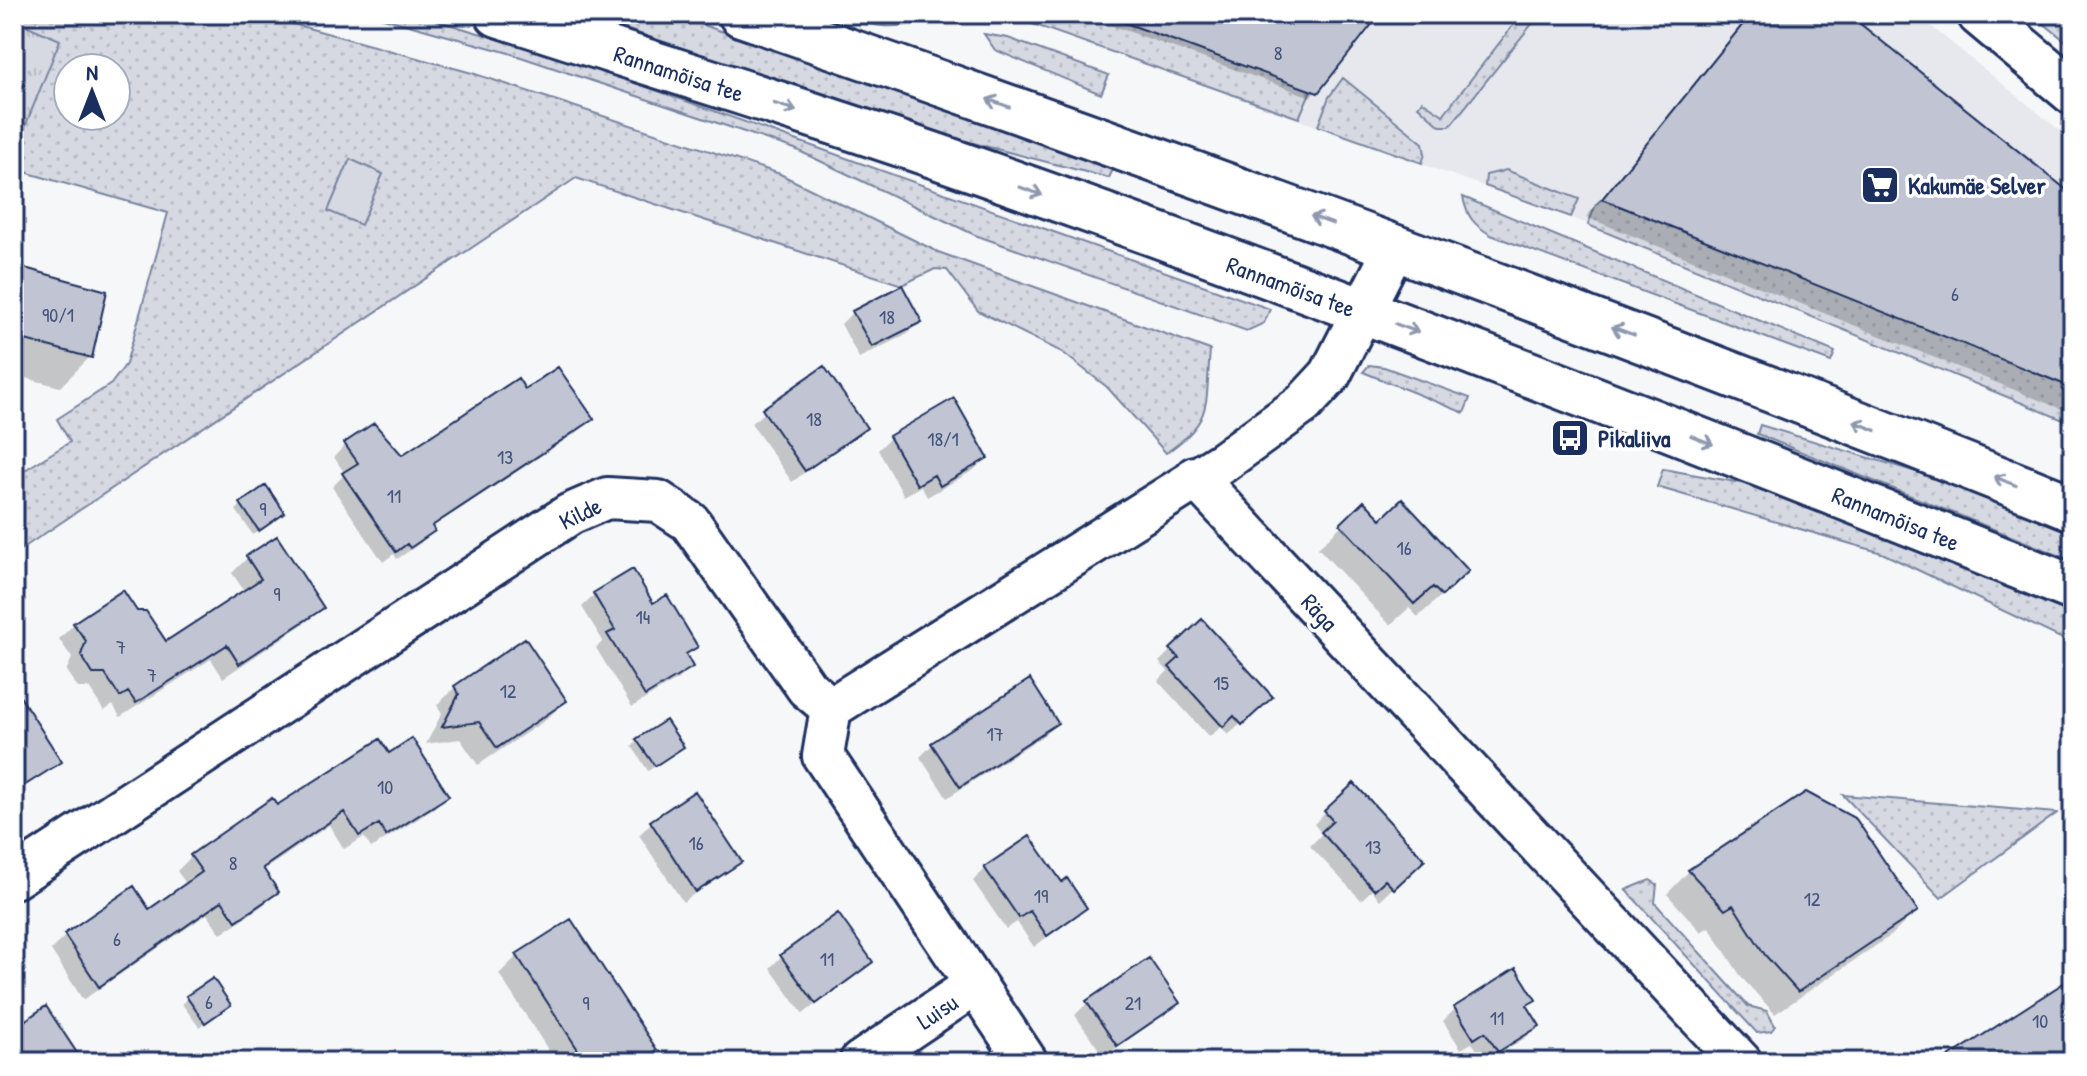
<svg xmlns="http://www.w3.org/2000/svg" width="2087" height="1076" viewBox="0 0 2087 1076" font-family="'Patrick Hand',sans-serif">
<defs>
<pattern id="grass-dots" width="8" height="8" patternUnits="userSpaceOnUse" patternTransform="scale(2)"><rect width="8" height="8" fill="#d6d9e2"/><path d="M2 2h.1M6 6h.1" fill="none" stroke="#b7bbc4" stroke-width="1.8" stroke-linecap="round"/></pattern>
<pattern id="park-tufts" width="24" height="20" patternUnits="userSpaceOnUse" patternTransform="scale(2)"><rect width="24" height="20" fill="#d6d9e2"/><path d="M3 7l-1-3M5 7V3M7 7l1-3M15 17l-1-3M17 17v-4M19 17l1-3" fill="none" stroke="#b7bbc4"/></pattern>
</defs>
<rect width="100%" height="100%" fill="#f6f7f9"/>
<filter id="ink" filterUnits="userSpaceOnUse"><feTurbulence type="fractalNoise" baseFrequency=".0125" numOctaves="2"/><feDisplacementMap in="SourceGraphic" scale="16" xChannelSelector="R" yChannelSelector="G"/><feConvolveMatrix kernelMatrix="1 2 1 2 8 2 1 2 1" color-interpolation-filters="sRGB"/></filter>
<g filter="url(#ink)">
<path fill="#e6e8ee" d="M1004 14H1916L2073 141V424L1580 221Z"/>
<path fill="url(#grass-dots)" stroke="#7884a0" stroke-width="2" fill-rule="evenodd" d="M14 14H257L472 73 780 174 938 252 1210 350C1205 405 1214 420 1166 453L1107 387 1062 352 978 311 947 270 935 269 902 285 576 178 14 554V465L20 473 70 442 57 419 111 384 126 364 168 213 14 169ZM68 68H116V116H68Z
M369 14H415L582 64 1270 309 1264 323 1247 331 975 235 795 149 509 53Z
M581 14H672L1113 169 1109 178 938 134Z
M831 14H894L918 21C888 33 861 22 831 14Z
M1004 14H1101L1311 90 1299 118Z
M1522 14H1540L1450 126H1440L1418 106 1422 101 1443 115Z
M2032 14H2072L2073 47Z
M984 34 1008 38 1109 75 1101 94 995 50Z
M1343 78 1423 143 1425 154 1422 163 1318 126 1329 97Z
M1506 170 1579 199 1571 217 1485 186 1486 175Z
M1463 197 1835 352 1831 362 1491 235C1474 225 1467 217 1463 197Z
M1602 199 2073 388V424L1588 225 1596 204Z
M1369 365 1384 367 1470 398 1464 413 1363 372Z
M1760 425 1940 479 2073 534V561L1757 434Z
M1663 469 1753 485 2065 611 2073 615V644L1882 553 1657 487Z
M1843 795 2057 813 1941 898Z
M1650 880 1657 884 1655 903 1748 1006 1767 1011 1775 1026 1771 1031 1757 1033 1626 890Z"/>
<path fill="url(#park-tufts)" stroke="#7884a0" stroke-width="2" d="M14 20 60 40 20 139 14 136Z"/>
<path fill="#d6d9e2" stroke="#7884a0" stroke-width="2" d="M350 159 383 174 361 225 328 211Z"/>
<path fill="#0003" d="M1080 14H1378L1311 97Z
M1750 14H1845L2073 198V402L2064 410 1586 217Z
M14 267 90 357 60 387 14 375Z
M853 312 919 322 907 334 859 358 841 324Z
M823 369 864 428 792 482 751 423Z
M524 392 591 419 579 431 431 528 421 543 397 559 394 554 383 562 332 487 345 474 334 457 346 444 402 457Z
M953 401 986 457 974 470 927 497 921 486 904 496 878 450 890 438Z
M242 504 283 513 253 535 236 510Z
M1364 504 1443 594 1418 617 1409 608 1390 625 1318 548Z
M247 558 322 607 306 622 223 678 211 659 120 717 113 705 104 711 89 688H78L66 671 72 658 59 639 74 624 136 614 166 644 245 592 232 573Z
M594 595 653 606 695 646 685 657 691 666 678 679 632 707 596 648 603 641 582 607Z
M1171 650 1258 709 1228 735 1221 727 1209 737 1158 681 1168 671 1159 662Z
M1029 681 1056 723 1044 735 947 798 920 757 932 745Z
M455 687 565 701 547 719 478 765 460 739 426 744 442 713 437 705Z
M14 717 59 762 14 795Z
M638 741 682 747 648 771 632 746Z
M388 756 446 796 432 810 371 848 364 837 344 849 329 825 263 871 277 891 262 906 221 934 207 914 83 1000 51 950 65 936 133 889 148 912 187 885 177 871 191 857 271 801 276 808Z
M1326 812 1410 872 1380 900 1372 890 1361 900 1310 846 1322 834 1314 824Z
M651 823 739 862 683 902 639 835Z
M985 869 1085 908 1034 947 1017 922 1006 929 973 881Z
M1689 871 1916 911 1893 934 1775 1014 1742 978 1709 927 1701 932 1667 894Z
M517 956 654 1050 642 1062H556L499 974Z
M782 956 871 962 803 1014 770 968Z
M188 998 229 1005 199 1027 182 1004Z
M1533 999 1526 1007 1537 1025 1525 1038 1486 1062 1472 1043 1461 1049 1443 1021 1455 1009Z
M1088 1002 1177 1003 1104 1057 1075 1015Z
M500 1048 509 1062H479Z
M1614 1049 1623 1062H1595Z"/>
<path fill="#c0c4d3" stroke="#1b2f5e" stroke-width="2" d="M1113 14H1380L1318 93 1112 18Z
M1751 14H1848L2073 195V388L1602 199Z
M14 265 107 291 92 358 14 337Z
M902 285 922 322 872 347 852 311Z
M824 366 867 428 805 471 762 409Z
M558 367 594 419 432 526 435 531 410 548 407 544 396 552 342 473 358 463 344 443 374 423 402 455 518 378 525 389Z
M954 398 988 458 940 486 934 475 917 485 889 436Z
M266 485 285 513 259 531 240 503Z
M1402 499 1469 571 1442 596 1433 587 1414 604 1340 524 1364 501 1381 519Z
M277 536 324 608 239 664 227 645 136 703 128 692 120 697 105 674H93L81 655 86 641 73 623 123 590 137 611H146L166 641 261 579 246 556Z
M633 569 653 603 667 595 698 647 686 654 693 667 645 696 607 634 615 630 593 593Z
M1202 619 1273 697 1242 725 1234 716 1223 727 1169 667 1179 658 1170 649Z
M525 638 567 701 497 748 479 722 442 727 459 694 454 686Z
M1030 679 1058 723 960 787 931 743Z
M14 687 62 762 14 792Z
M666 720 684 747 655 766 636 739Z
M412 738 449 796 386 836 379 824 359 836 344 812 263 868 279 892 236 921 222 901 99 987 64 934 134 886 149 909 202 872 190 855 272 798 277 805 380 739 389 753Z
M1354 783 1425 860 1394 889 1385 880 1374 890 1321 832 1333 821 1324 811Z
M695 791 742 862 696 892 650 821Z
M1806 792 1856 819 1918 911 1798 992 1765 955 1733 905 1725 910 1688 870Z
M1030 836 1062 882 1067 878 1087 908 1047 936 1030 911 1019 918 984 867Z
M838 913 873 962 816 1004 780 955Z
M571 919 657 1050 639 1062H586L516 954Z
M1149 958 1180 1003 1117 1046 1086 1001Z
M1516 968 1536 1000 1527 1005 1540 1026 1498 1052 1485 1032 1474 1039 1454 1007Z
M2073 977V1062H1941Z
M213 978 231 1005 205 1023 186 996Z
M46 1006 83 1062H14V1028Z"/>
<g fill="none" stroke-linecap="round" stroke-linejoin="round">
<defs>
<path id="minor" d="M1195 477 1741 1062
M831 708 1223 462 1303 404 1330 375 1395 247
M14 878 570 514 607 498 658 501 690 522 807 688 831 708 823 756 1027 1062
M860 1062 973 986"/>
<path id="tertiary" d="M1980 14 2073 92"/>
<path id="secondary" d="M498 14C645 62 793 107 939 157 1321 290 1697 438 2073 588
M741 14C1189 168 1633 333 2073 508"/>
</defs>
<use href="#minor" stroke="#1b2f5e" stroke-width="46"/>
<use href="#tertiary" stroke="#1b2f5e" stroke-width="50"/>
<use href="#secondary" stroke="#1b2f5e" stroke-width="50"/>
<use href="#minor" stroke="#fff" stroke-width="40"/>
<use href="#tertiary" stroke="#fff" stroke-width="44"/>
<use href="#secondary" stroke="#fff" stroke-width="44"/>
</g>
<defs><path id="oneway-shaft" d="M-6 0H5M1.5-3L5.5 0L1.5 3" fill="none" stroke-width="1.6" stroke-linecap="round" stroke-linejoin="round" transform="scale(2)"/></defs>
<g stroke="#8d97ae">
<use href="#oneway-shaft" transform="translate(998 103) rotate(-160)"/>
<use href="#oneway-shaft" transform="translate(785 107) rotate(18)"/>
<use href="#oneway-shaft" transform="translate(1031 191) rotate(20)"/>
<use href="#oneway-shaft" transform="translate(1322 220) rotate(-160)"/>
<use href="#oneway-shaft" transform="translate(1407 328) rotate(20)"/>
<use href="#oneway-shaft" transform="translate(1623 331) rotate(-160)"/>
<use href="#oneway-shaft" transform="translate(1865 426) rotate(-158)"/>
<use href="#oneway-shaft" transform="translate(1702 440) rotate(22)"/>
<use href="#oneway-shaft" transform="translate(2005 481) rotate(-158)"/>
</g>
</g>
<defs>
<symbol id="supermarket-square" viewBox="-11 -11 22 22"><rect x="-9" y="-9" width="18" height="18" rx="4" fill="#1b2f5e" stroke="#fff"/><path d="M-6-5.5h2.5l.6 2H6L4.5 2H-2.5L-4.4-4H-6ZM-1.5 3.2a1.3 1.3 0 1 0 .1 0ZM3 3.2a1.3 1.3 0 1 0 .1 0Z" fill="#fff"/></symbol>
<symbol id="bus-square" viewBox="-11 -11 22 22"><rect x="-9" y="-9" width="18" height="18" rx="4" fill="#1b2f5e" stroke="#fff"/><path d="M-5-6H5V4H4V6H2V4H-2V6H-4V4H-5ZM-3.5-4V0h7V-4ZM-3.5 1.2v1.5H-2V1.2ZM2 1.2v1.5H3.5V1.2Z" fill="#fff"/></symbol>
</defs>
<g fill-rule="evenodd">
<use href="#supermarket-square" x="1858" y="163" width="44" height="44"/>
<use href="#bus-square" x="1548" y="416" width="44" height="44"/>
</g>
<g text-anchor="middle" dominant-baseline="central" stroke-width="7" stroke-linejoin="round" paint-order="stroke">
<g font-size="20" fill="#44547b">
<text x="1278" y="52">8</text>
<text x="1955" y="293">6</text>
<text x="58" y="314">90/1</text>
<text x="887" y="316">18</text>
<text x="814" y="418">18</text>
<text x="943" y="438">18/1</text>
<text x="505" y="456">13</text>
<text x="394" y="495">11</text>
<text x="263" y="508">9</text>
<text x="1404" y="547">16</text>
<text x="277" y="593">9</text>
<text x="643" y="616">14</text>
<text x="121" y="646">7</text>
<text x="152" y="674">7</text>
<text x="1221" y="682">15</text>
<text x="508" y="690">12</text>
<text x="995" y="733">17</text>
<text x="385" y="786">10</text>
<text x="696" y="842">16</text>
<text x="1373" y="846">13</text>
<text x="233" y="862">8</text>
<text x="1041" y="895">19</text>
<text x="1812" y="898">12</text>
<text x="117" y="938">6</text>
<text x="827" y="958">11</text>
<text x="209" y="1001">6</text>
<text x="586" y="1002">9</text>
<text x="1133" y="1002">21</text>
<text x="1497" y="1017">11</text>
<text x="2040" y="1020">10</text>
</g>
<g font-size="24" fill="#1b2f5e" stroke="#fff">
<text transform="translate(679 73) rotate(18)">Rannamõisa tee</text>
<text transform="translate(1291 286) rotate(20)">Rannamõisa tee</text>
<text transform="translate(580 513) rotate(-26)">Kilde</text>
<text transform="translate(1896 518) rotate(22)">Rannamõisa tee</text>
<text transform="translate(1320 612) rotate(47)">Räga</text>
<text transform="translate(937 1011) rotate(-34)">Luisu</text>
</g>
<g font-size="24" font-weight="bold" fill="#1b2f5e" stroke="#fff" text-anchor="start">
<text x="1908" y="185">Kakumäe Selver</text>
<text x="1598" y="438">Pikaliiva</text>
</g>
</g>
<rect width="2087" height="1076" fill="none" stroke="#fff" stroke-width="48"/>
<rect x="24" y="24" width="2039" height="1028" fill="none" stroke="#1b2f5e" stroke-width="3" filter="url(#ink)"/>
<g transform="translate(92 92)"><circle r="38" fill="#ffffff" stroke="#a4acbf" stroke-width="2"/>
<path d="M0-6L14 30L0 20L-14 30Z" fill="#1b2f5e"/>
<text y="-12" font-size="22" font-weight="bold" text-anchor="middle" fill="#1b2f5e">N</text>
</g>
</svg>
